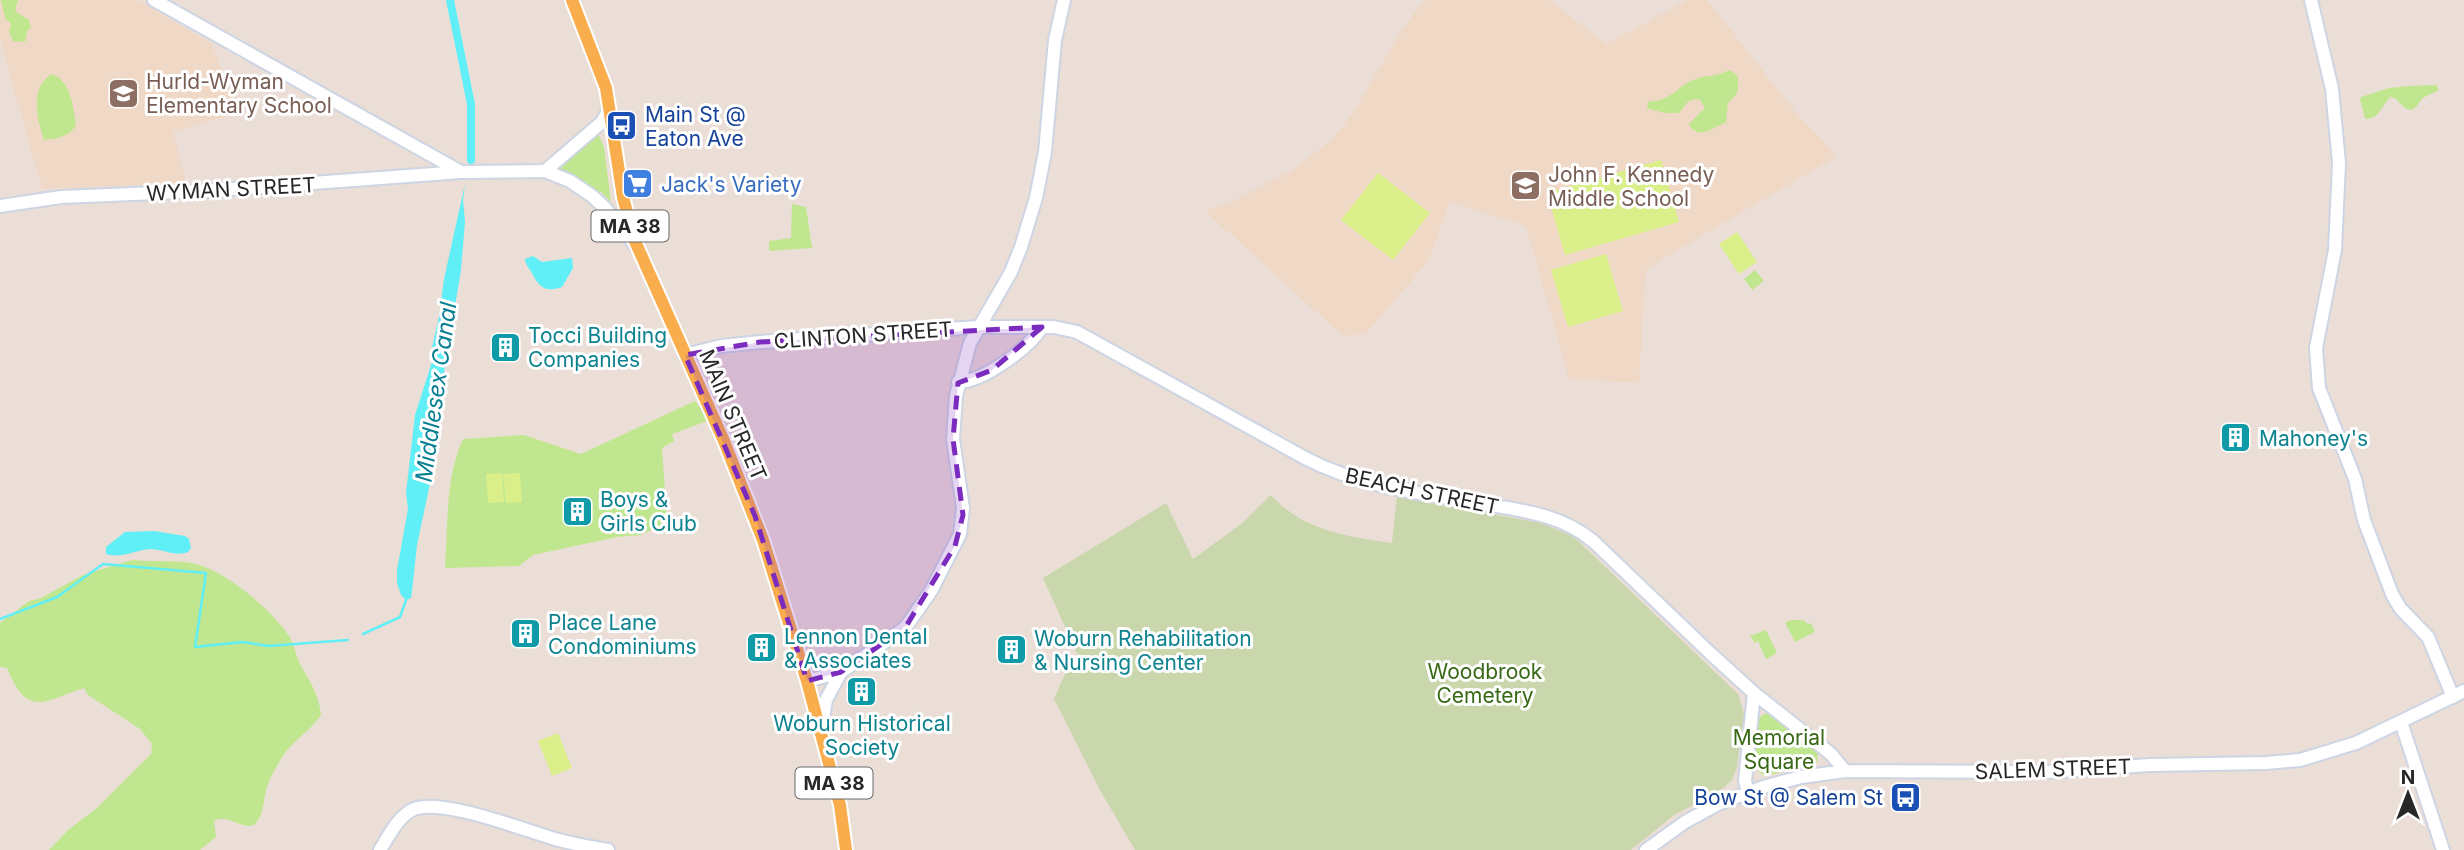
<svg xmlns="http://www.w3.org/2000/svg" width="2464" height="850" viewBox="0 0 2464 850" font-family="Inter,sans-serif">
<rect width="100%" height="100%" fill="#ebded7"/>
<path fill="#efd8c5" d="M0 0H138L212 44 238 113 173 132 186 183 42 189 0 40Z
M1425 0H1550L1606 44 1688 0H1707L1794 110 1837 156 1646 269 1639 383 1569 379 1526 226 1450 202 1429 260 1367 333 1344 337 1205 211 1225 205 1293 170 1333 138 1352 115 1404 26Z"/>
<path fill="#c0e78f" d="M1 0H18L15 11 29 20 31 28 27 31 25 42 13 41 9 32 11 24 5 18Z
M1727 71H1732L1738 76V92L1728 103 1726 122 1708 131 1698 133 1691 128 1689 124 1705 108 1700 100C1688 97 1686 105 1679 113H1664L1647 108 1648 102C1675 99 1673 89 1693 80 1704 75 1716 77 1727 71Z
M52 74C71 81 73 106 76 124 71 137 56 139 44 140 37 119 29 87 52 74Z
M2408 86 2436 85 2439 90C2434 93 2427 95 2423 98 2417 104 2414 115 2404 107 2398 102 2398 98 2390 97L2376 116 2368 119 2365 118 2360 100 2361 97 2389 88Z
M598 134 604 147 611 202 601 192H590L556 169 555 163 589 135Z
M792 204 806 207 812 248 769 251V241L791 238Z
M1755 270 1764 281 1752 290 1744 279Z
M695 401 710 420 672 434 674 441 662 448 667 522 641 535 617 537 533 555 519 566 445 568C448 526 445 477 463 439L524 435 581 454Z
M132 560C152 562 172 560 191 563 223 568 272 610 289 636 295 645 296 657 301 666 311 683 319 695 321 715 310 732 291 741 281 759 275 769 267 783 265 795 263 806 263 816 254 825 239 829 227 813 214 821L216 837 200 850H49L68 830 97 808 151 754 152 744 140 729 88 695 84 688C43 701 28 719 7 668L0 667V623L29 601 41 598 83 575Z
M1790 620H1803L1808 624 1811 623 1815 632 1795 642 1785 623Z
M1766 630 1777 653 1766 659 1758 641 1755 643 1750 636Z
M1766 713 1818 751 1817 763 1765 776 1754 768 1759 718Z"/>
<path fill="#cad7ad" d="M1271 495C1302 530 1348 537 1392 543L1397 497 1541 523 1574 537 1738 694 1744 713 1737 768 1732 780 1719 792 1674 815 1631 850H1135L1100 790 1054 699 1064 676 1079 658 1043 578 1166 503 1193 559 1241 524Z"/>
<path fill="#daef89" d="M1661 160 1679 222 1565 255 1547 193Z
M1378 173 1430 213 1393 260 1341 220Z
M1737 232 1757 262 1739 274 1719 244Z
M1606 254 1623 311 1568 327 1551 270Z
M502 473 504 502 488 503 486 474Z
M520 473 522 502 506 503 503 474Z
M558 733 572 768 552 776 538 741Z"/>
<path fill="#61eff7" d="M465 184 463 200 465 222 461 270 435 427 431 479 417 545 412 591 411 598 406 600 401 595 397 583V570L408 509 406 493 415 415 432 362 431 352 439 317 444 279Z
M533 256 542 262 572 258 573 268 562 287C547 292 540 289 533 275 530 268 526 267 525 259Z
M154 531 185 536 189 539 191 548 188 552C175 557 164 549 150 549 136 550 120 559 106 554V547L125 532Z"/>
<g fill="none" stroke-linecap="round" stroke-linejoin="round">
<path stroke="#61eff7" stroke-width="2.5" d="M0 619 57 597 103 564 206 573 195 647 243 642 268 646 348 640
M363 634 400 617 406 600"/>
<path stroke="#61eff7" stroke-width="8" d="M450 0 471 104V160"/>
<defs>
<path id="secondary" d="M154 0 461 172
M2311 0 2332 89 2339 163 2335 250 2316 348 2319 388 2355 479 2364 520 2392 594 2400 608 2428 637 2453 697
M545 171 602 122 609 109
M0 206 61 197 205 191 461 172 545 171 570 181 592 196 605 208 636 246
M685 355 721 346 760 342 978 327H1054L1077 332 1305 458C1359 486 1417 493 1477 503 1518 510 1559 513 1593 541L1710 653 1754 693 1831 754 1845 771
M958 382C983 382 1029 348 1042 327
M807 681 841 672 905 628 931 591 960 534 963 508 953 439 956 396 970 343 1011 272 1021 247 1036 198 1045 152 1055 40 1064 0
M2401 722 2443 850
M821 730 826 700 841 672
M1748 792 1745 781 1754 693
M380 850C389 836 398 816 414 809 443 798 524 830 555 839 573 844 590 847 608 850
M1646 850 1685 822 1718 804 1763 787 1801 777 1845 771 2047 772 2150 765 2266 763 2300 760 2356 743 2464 691"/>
<path id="primary" d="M572 0 606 88 623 197 634 239 724 441 763 540 807 681 840 805 846 850"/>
</defs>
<use href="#secondary" stroke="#cdd5e2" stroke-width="16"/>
<use href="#primary" stroke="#fff" stroke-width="16"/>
<use href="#secondary" stroke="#fff" stroke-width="12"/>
<use href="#primary" stroke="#faad4d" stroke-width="12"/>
</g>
<path fill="#7b2cbf" fill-opacity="0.2" stroke="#7b2cbf" stroke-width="5" stroke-dasharray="14 9" stroke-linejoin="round" d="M1042 327 992 370 958 383 953 439 963 515 955 546 905 628 841 672 807 681 755 516 685 355 760 342Z"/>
<defs>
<symbol id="school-square" viewBox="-11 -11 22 22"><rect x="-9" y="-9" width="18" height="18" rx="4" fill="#8d6e63" stroke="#fff"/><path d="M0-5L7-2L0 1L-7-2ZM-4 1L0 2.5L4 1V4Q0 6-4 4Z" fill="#fff"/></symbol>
<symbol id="bus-square" viewBox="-11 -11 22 22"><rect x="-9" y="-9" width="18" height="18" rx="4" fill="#1a4fb4" stroke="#fff"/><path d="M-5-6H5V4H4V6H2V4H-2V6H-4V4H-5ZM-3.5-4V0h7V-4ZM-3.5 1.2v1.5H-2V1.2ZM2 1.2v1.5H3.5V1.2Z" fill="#fff"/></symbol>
<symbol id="supermarket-square" viewBox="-11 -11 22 22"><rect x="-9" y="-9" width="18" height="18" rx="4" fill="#3f7fe0" stroke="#fff"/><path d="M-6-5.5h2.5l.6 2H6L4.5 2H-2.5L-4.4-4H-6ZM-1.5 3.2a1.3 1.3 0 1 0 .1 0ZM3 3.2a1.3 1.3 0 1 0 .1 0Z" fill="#fff"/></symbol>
<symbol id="building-square" viewBox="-11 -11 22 22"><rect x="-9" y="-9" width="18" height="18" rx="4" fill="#0f9aa8" stroke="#fff"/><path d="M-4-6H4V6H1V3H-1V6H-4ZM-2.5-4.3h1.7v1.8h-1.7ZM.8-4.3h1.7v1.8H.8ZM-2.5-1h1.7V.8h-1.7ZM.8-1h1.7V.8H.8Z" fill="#fff"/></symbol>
</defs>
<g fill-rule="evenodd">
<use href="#school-square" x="106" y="76" width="35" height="35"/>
<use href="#bus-square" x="604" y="108" width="35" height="35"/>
<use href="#supermarket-square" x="620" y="166" width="35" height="35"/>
<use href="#school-square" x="1508" y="168" width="35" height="35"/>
<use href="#building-square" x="488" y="330" width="35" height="35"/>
<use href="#building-square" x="2218" y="420" width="35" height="35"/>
<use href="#building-square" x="560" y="494" width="35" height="35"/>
<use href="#building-square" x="508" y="616" width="35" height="35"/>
<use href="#building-square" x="744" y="630" width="35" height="35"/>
<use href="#building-square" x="994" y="632" width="35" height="35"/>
<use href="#building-square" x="844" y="674" width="35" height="35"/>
<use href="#bus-square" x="1888" y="780" width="35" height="35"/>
</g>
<g text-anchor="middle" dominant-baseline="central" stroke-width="6" stroke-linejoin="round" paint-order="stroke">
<g fill="#fff" stroke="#686868" stroke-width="2">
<rect x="591.5" y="210.5" width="77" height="31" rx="5"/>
<rect x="795.5" y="767.5" width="77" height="31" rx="5"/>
</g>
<g font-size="19" font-weight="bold" fill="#272727">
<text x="630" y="226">MA 38</text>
<text x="834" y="783">MA 38</text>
</g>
<g font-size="21" fill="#785e54" stroke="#fff" text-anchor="start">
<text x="146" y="81">Hurld-Wyman<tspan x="146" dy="24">Elementary School</tspan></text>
<text x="1548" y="174">John F. Kennedy<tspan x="1548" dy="24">Middle School</tspan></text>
</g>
<g font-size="21" fill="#164399" stroke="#fff" text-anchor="start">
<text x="645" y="114">Main St @<tspan x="645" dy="24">Eaton Ave</tspan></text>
<text x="1883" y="797" text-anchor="end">Bow St @ Salem St</text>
</g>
<g font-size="21" fill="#366cbe" stroke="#fff" text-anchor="start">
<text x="661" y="184">Jack's Variety</text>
</g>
<g font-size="21" fill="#272727" stroke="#fff">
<text transform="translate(231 189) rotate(-3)">WYMAN STREET</text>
<text transform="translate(863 335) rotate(-4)">CLINTON STREET</text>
<text transform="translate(733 415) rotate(67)">MAIN STREET</text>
<text transform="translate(1422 491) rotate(12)">BEACH STREET</text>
<text transform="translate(2053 769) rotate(-2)">SALEM STREET</text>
</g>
<g font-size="21" fill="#0d838f" stroke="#fff" text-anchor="start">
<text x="528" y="335">Tocci Building<tspan x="528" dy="24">Companies</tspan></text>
<text x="2259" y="438">Mahoney's</text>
<text x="600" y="499">Boys &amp;<tspan x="600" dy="24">Girls Club</tspan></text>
<text x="548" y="622">Place Lane<tspan x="548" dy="24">Condominiums</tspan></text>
<text x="784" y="636">Lennon Dental<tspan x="784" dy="24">&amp; Associates</tspan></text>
<text x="1034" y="638">Woburn Rehabilitation<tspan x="1034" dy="24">&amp; Nursing Center</tspan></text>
<text x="862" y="723" text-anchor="middle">Woburn Historical<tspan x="862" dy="24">Society</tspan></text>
</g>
<g font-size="21" fill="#376814" stroke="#fff">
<text x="1485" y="671">Woodbrook<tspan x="1485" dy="24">Cemetery</tspan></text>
<text x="1779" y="737">Memorial<tspan x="1779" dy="24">Square</tspan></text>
</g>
<g font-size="23" font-style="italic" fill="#057f91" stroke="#fff">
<text transform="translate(436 392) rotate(-82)">Middlesex Canal</text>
</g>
</g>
<g transform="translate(2408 794)" stroke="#ffffff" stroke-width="5" paint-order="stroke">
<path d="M0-5L12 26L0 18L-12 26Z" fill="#272727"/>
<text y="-10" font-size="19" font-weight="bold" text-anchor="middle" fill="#272727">N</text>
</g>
</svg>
